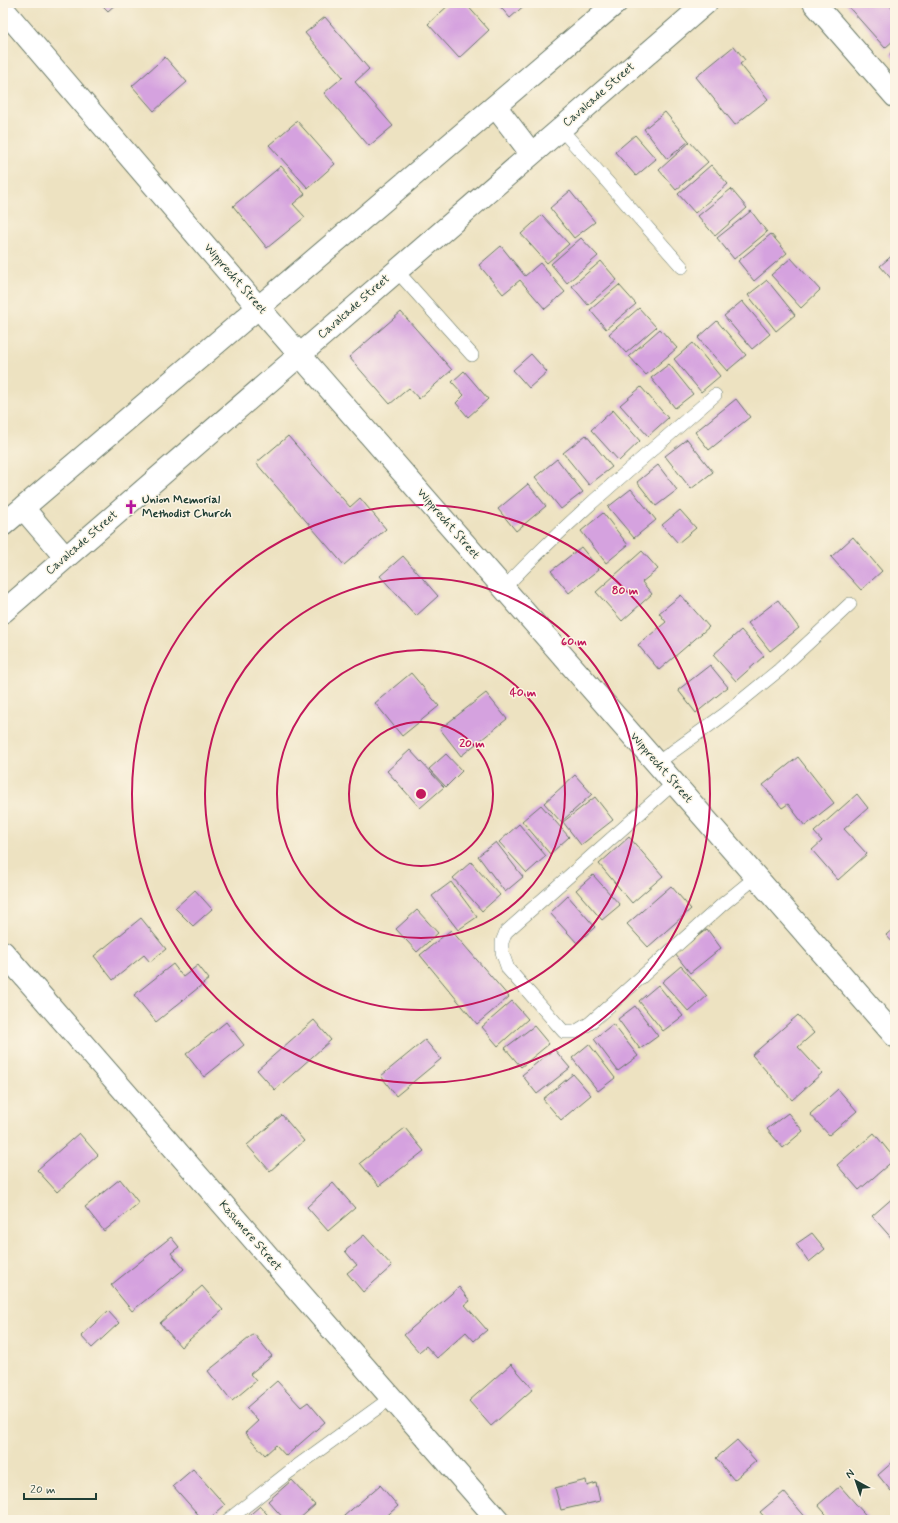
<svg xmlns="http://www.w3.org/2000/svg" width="898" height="1523" viewBox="0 0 898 1523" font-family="Mynerve,sans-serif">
<rect width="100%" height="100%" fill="#fcf5e5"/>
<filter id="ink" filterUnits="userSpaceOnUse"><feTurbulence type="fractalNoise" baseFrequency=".025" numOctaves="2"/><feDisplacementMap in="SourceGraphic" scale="8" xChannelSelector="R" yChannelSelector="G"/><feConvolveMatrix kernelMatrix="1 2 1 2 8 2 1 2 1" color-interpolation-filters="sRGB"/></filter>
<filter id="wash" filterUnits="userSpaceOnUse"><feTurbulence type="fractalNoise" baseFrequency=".012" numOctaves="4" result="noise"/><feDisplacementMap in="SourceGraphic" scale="16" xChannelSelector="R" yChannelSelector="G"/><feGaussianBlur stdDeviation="0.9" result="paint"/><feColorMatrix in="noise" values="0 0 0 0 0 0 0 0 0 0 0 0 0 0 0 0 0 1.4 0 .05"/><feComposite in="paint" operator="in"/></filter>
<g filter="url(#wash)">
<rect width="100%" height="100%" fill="#ede2c1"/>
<g id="blocks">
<path fill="#d5a2df" d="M100 3H117L108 11Z
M451 3H465L489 30 459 58 428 24Z
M497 3H527L510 18Z
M845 3H888L895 12V39L885 48Z
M325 17 369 69 355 82 393 126 369 146 324 93 343 77 305 33Z
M734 46 745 60 740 64 768 99 735 125 696 77Z
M895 49V60L890 54Z
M165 57 187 82 154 111 132 86Z
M665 112 689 141 667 159 644 129Z
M297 121 335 164 308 188 269 145Z
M635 135 656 159 636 176 615 152Z
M690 142 708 162 676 190 659 170Z
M711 165 728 184 695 213 678 194Z
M281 166 305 194 293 204 305 217 267 248 233 206Z
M731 189 747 208 715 236 698 216Z
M570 191 595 222 574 238 550 208Z
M751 211 767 232 734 259 717 238Z
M542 215 569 244 547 263 521 234Z
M771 234 787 253 754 281 738 261Z
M581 238 598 256 567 283 551 264Z
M501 246 525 276 540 263 565 292 545 309 520 280 503 294 479 265Z
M895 253V283L880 266Z
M791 258 820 290 801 308 771 275Z
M601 261 617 280 588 305 572 286Z
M767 280 795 315 776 331 748 295Z
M619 285 636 304 606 329 590 310Z
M742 301 770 334 752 349 724 316Z
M639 308 656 327 626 353 609 334Z
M401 312 452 370 419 399 409 388 390 404 349 357Z
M717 321 746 355 727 371 698 338Z
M660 329 677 348 646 375 629 356Z
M693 343 720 376 701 392 674 359Z
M531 354 547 372 529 388 513 370Z
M669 364 693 394 675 408 651 378Z
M464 371 488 399 468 417 456 403 464 395 452 382Z
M641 387 668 418 648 436 620 405Z
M736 399 750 417 709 450 695 432Z
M613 410 640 441 619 461 591 430Z
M586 435 612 467 589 485 563 453Z
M288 436 350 507 360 498 386 529 344 565 256 463Z
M687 439 713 472 691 489 665 456Z
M557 459 583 492 561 509 535 477Z
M658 465 677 490 656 506 637 482Z
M528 484 546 506 516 531 498 509Z
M631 489 656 520 634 538 608 507Z
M680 510 696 528 678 543 662 525Z
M603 513 628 545 606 563 581 531Z
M853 537 882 571 861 590 831 557Z
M581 547 599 569 569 593 551 571Z
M642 551 658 569 642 582 652 594 622 621 596 592Z
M403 556 438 596 416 616 380 576Z
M681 595 709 627 659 670 638 645 666 622 659 613Z
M778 600 799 628 770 651 748 623Z
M741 630 764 656 736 681 713 655Z
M710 665 728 687 696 713 678 690Z
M411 673 439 706 402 736 375 703Z
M486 693 507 719 461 756 440 729Z
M410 750 444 787 420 808 387 771Z
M446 754 462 771 446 787 429 769Z
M798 757 834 803 805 826 788 804 782 808 763 785Z
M575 775 592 794 561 822 544 803Z
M857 794 868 808 844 829 867 854 838 880 812 850 822 841 814 832Z
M595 797 613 820 581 845 563 822Z
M541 805 569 837 550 854 522 821Z
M519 824 546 856 527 873 499 842Z
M629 837 663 876 632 903 599 864Z
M496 842 523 877 505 892 478 856Z
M471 862 500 895 482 911 453 878Z
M593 875 620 905 602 920 576 890Z
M451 882 477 917 458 930 432 896Z
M671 886 691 909 648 947 627 924Z
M195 890 212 909 193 926 175 908Z
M568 896 595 927 577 943 550 913Z
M417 910 438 933 417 952 396 929Z
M141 918 166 949 150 962 144 955 113 980 94 956Z
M895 927V945L886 935Z
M707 929 721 948 690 973 675 954Z
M451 930 509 997 477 1024 420 955Z
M173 964 183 977 198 965 209 979 156 1022 134 995Z
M681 966 707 996 689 1012 662 982Z
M658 985 683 1016 663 1031 639 1001Z
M512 1001 528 1019 498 1046 482 1027Z
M635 1006 658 1036 640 1049 618 1019Z
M798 1015 814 1033 798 1047 822 1073 792 1100 752 1055Z
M314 1020 331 1040 275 1090 257 1070Z
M226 1022 244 1045 204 1077 186 1054Z
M613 1024 638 1056 618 1071 594 1039Z
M534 1026 549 1044 521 1067 505 1048Z
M425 1040 441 1059 396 1096 381 1076Z
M589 1044 615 1078 598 1091 572 1058Z
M554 1049 570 1068 537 1094 522 1075Z
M573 1074 591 1095 561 1120 543 1099Z
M838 1089 857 1111 829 1135 810 1114Z
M788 1113 803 1131 783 1148 767 1129Z
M282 1115 304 1141 270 1171 247 1145Z
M405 1128 424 1151 379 1186 360 1163Z
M79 1133 98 1155 57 1192 37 1170Z
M874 1133 895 1159 859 1190 837 1165Z
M120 1179 139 1203 104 1231 85 1207Z
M333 1183 355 1208 328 1231 307 1207Z
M895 1196V1242L872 1216Z
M812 1233 825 1249 809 1262 796 1244Z
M364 1235 392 1266 363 1292 347 1273 357 1265 345 1251Z
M171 1237 179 1247 171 1253 184 1269 132 1311 111 1285Z
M202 1286 223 1310 181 1347 160 1323Z
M459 1287 470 1301 465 1305 487 1330 474 1341 466 1332 437 1358 426 1346 419 1352 404 1335Z
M108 1311 119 1323 92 1348 81 1336Z
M254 1334 272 1356 250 1374 256 1381 232 1401 208 1371Z
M511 1364 533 1389 491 1426 469 1401Z
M277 1381 301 1407 308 1402 325 1422 286 1456 276 1445 265 1455 245 1433 258 1421 246 1408Z
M737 1440 756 1461 734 1480 716 1458Z
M895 1460V1487L891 1491 878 1475Z
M193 1469 225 1505 208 1520H203L173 1486Z
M292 1480 315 1505 298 1520H285L268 1501Z
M586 1480 587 1486 596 1483 600 1501 561 1510 555 1488Z
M380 1485 398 1506 382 1520H347L344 1516Z
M840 1486 870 1520H831L818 1505Z
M784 1492 808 1520H767L760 1512Z
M260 1506 272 1520H244Z"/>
</g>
</g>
<g filter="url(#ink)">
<use href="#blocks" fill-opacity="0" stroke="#677765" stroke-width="1"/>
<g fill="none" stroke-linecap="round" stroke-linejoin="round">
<defs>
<path id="service" d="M560 128 682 267
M396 270 472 355
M504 588C569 519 643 458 715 395
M657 763 725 714 779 670 850 604
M674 783 506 932 502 942V952L508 969 564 1032H575L590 1023 723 904 756 877
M228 1520 289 1472 391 1398"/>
<path id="minor" d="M814 3 895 96
M3 952 498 1520"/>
<path id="tertiary" d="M3 9 258 307 895 1036"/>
<path id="secondary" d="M495 106 531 153
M23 508 65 557
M3 525 616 3
M3 612 706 3"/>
</defs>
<use href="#service" stroke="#677765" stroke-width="14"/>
<use href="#minor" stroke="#677765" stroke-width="24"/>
<use href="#tertiary" stroke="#677765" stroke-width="24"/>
<use href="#secondary" stroke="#677765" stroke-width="24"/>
<use href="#service" stroke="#fff" stroke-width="13"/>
<use href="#minor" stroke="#fff" stroke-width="22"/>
<use href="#tertiary" stroke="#fff" stroke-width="22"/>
<use href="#secondary" stroke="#fff" stroke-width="22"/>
</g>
</g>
<g fill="none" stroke="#c2185b" stroke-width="2">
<circle cx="421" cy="794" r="72"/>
<circle cx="421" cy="794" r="144"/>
<circle cx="421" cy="794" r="216"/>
<circle cx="421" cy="794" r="289"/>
</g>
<defs>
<symbol id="church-bare" viewBox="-9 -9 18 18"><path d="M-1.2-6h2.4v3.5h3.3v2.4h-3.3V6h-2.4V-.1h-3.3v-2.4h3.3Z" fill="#b5179e" stroke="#fcf5e5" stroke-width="2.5" paint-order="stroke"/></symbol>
</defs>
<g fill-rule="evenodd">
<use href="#church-bare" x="121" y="497" width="20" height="20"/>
</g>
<g text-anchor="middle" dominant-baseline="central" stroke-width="3" stroke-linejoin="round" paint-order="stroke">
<g font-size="12" fill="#1f3d34" stroke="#fcf5e5">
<text transform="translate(599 95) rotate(-41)">Cavalcade Street</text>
<text transform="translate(235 279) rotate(49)">Wipprecht Street</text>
<text transform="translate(354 307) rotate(-41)">Cavalcade Street</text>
<text transform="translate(448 524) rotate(49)">Wipprecht Street</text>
<text transform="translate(82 543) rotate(-41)">Cavalcade Street</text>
<text transform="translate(661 768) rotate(49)">Wipprecht Street</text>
<text transform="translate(250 1236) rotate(49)">Kashmere Street</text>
</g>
<g font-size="12" font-weight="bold" fill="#1f3d34" stroke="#fcf5e5" text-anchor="start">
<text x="142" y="500">Union Memorial<tspan x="142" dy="14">Methodist Church</tspan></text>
</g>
</g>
<circle cx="421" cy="794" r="6" fill="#c2185b" stroke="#fcf5e5" stroke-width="2"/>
<g font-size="12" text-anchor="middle" font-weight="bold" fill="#c2185b" stroke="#fcf5e5" stroke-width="3" stroke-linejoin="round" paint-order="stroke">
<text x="625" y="594">80 m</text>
<text x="574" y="645">60 m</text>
<text x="523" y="696">40 m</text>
<text x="472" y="747">20 m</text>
</g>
<rect width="898" height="1523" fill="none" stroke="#fcf5e5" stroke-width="16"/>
<g transform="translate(856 1481) rotate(320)" stroke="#fcf5e5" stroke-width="3" paint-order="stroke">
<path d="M0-3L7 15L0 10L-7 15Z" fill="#1f3d34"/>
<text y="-6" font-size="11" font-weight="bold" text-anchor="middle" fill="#1f3d34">N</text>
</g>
<path d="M24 1493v6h72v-6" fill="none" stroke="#1f3d34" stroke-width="2"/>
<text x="30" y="1493" font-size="12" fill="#1f3d34" stroke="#fcf5e5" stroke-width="3" paint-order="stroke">20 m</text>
</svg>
